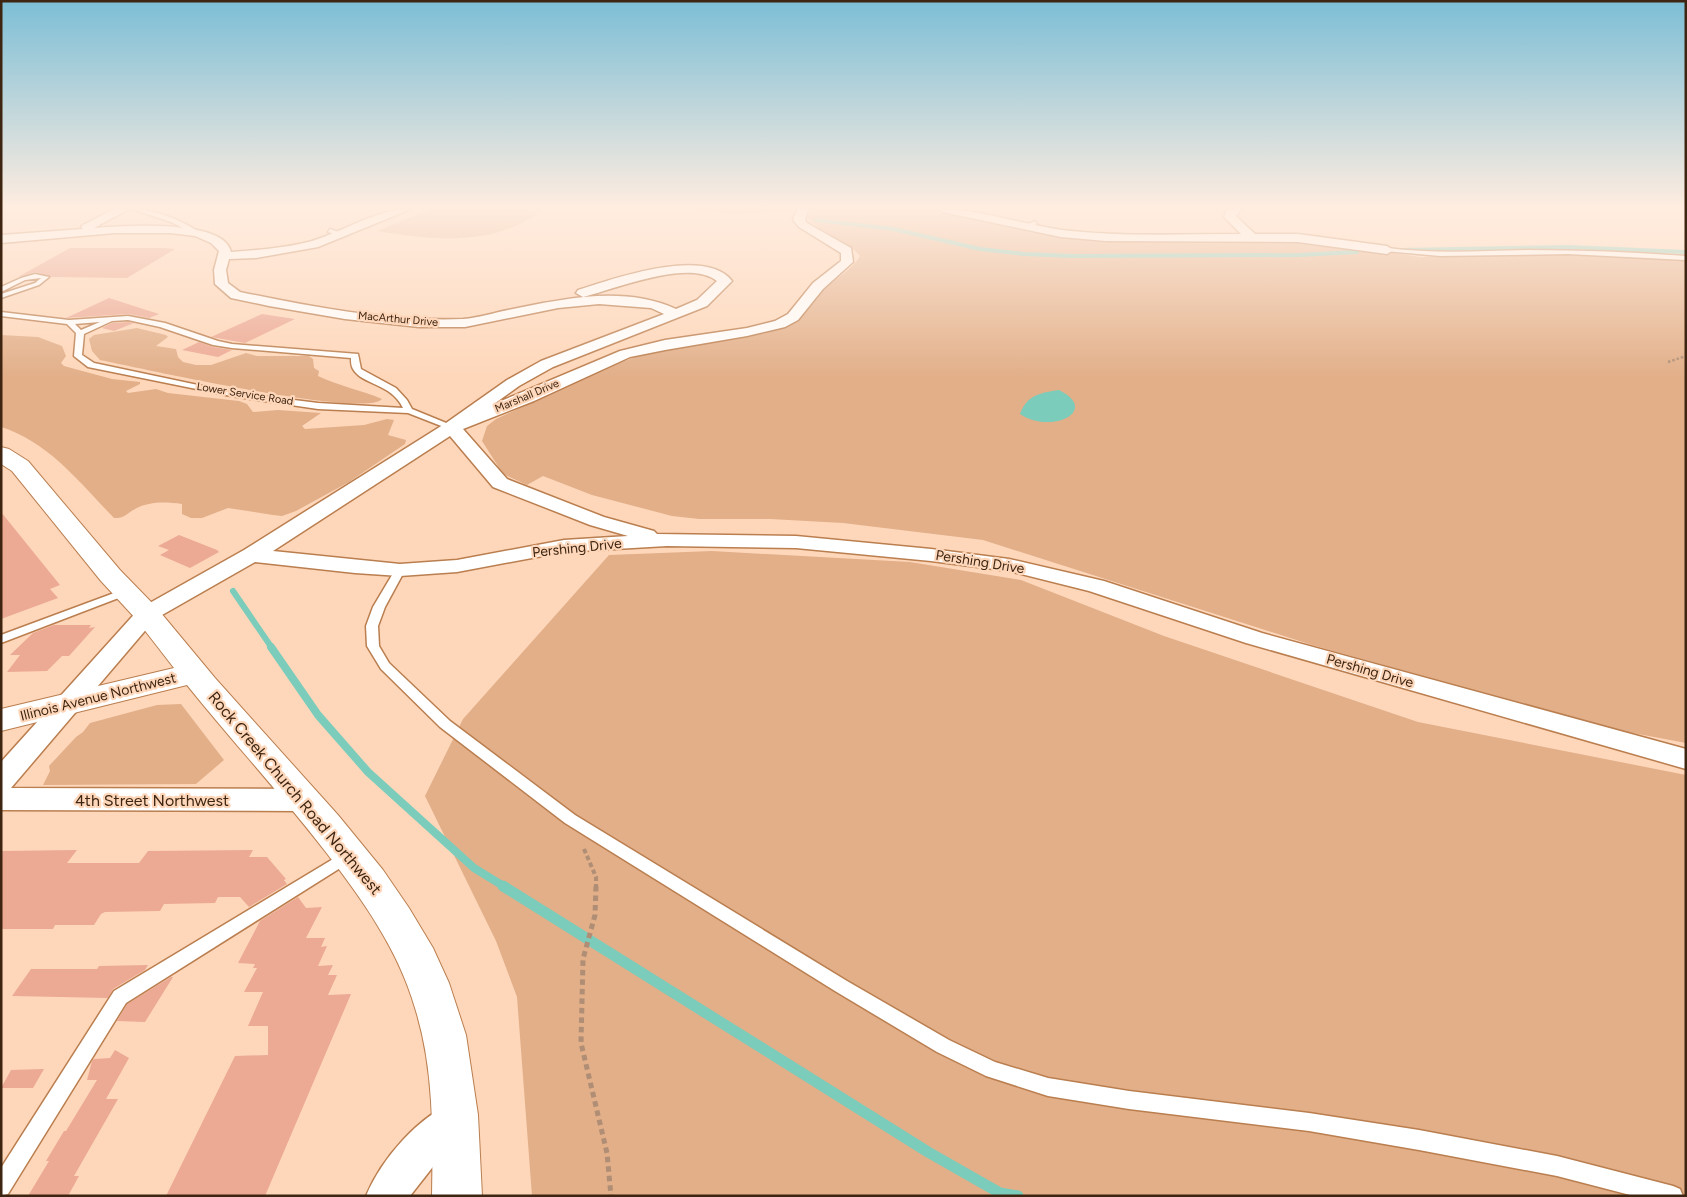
<svg xmlns="http://www.w3.org/2000/svg" width="1687" height="1197" viewBox="0 0 1687 1197" font-family="Figtree,sans-serif">
<rect width="100%" height="100%" fill="#fed7ba"/>
<path fill="#e2af89" d="M431 209H523L540 212C492 247 432 240 377 231Z
M694 209H791L792 211 734 214Z
M809 209H932L1029 231 1083 237 1327 243 1420 257 1535 254 1686 259V743L1617 730 1312 645 983 540 843 523 770 519H699L672 516 592 495 543 476 527 485 503 474 482 441 487 426 496 419C545 397 593 370 645 354 693 340 747 346 793 322 808 314 815 299 827 287 838 277 852 269 860 256 846 238 821 235 807 217Z
M137 328 166 335 168 337 156 346 176 349 178 357 183 362 196 365H211L246 353 257 356H309L313 359 314 368 319 371 318 376C339 386 361 390 382 399 366 419 135 367 100 360L92 351 89 339 94 335Z
M1 335 38 337 62 346 66 356 61 363 64 366 112 379 140 382V384L126 391 128 393 156 389 168 393 239 401 247 404 253 412 278 410 321 413 302 426 305 429 364 425 387 419 394 420 388 435 406 440 405 444 349 482 296 511 282 516 273 515 228 508 202 518H191L182 514V504C166 502 150 501 135 509 127 513 124 519 114 518 80 483 49 442 1 427Z
M712 551 910 562 1021 580 1164 636 1418 722 1686 775V1196H532L517 997 496 941 425 796 463 719 609 555Z
M181 704 224 760 196 784 43 785 50 771 49 766 76 737 83 732 90 723 157 705Z"/>
<path fill="#7bccba" d="M1059 390C1101 411 1051 435 1020 414 1027 395 1040 393 1059 390Z"/>
<g fill="none" stroke-linecap="round" stroke-linejoin="round">
<path stroke="#7bccba" stroke-width="4" d="M816 220 893 229 980 249 1024 254 1072 256 1299 255 1357 252
M1401 250 1569 247 1686 252"/>
<path stroke="#7bccba" stroke-width="6" d="M233 591 272 648"/>
<path stroke="#7bccba" stroke-width="8" d="M271 647 318 715 368 772 474 868 505 887"/>
<path stroke="#7bccba" stroke-width="11" d="M503 886 928 1152 1000 1193 1018 1196"/>
</g>
<path fill="#eca994" d="M70 248H164L175 249 127 278 51 277 35 272 18 277Z
M109 298 159 314 149 318 128 314 66 318Z
M262 314 295 319 245 343 211 337Z
M128 322 134 323 114 331 102 328 112 323Z
M199 342 213 347 232 350 218 357 182 350Z
M1 512 60 585 50 589 58 598 1 619Z
M179 535 217 550 219 552 190 568 160 555 169 550 158 546Z
M54 625H91L89 628 95 627 69 656H62L47 671 7 672 20 655H10L33 633Z
M77 850 67 863H139L148 851 253 850 249 857H267L286 879 284 880 287 884 249 907 240 897H218L215 903 164 904 160 911 105 912 101 914 94 925H55L53 929H1V851Z
M298 897 306 908 322 907 306 938H325L321 947 327 946 318 966 333 965 328 975H337L328 995 351 994 265 1196H166L235 1056 268 1055V1026H248L263 992H244L257 968H253L255 964 238 963 260 921Z
M148 965 145 970 113 989 108 998 12 996 31 969H97L99 966Z
M171 977H173L145 1022 117 1021 127 1004Z
M115 1050 129 1058 106 1099H118L74 1176H79L68 1196H28L49 1161H46L64 1131H66L97 1080H87L92 1061 94 1059 110 1058Z
M44 1069 33 1088H1L11 1070Z"/>
<g fill="none" stroke-linecap="round" stroke-linejoin="round">
<defs>
<path id="service" d="M132 209C153 209 183 220 200 233L195 234 171 222Z
M1035 221 1037 224 1025 229 1022 227Z
M330 229 344 234 345 235 342 237 328 232Z
M1387 248C1434 254 1481 251 1529 250 1581 250 1634 252 1686 256V260L1568 254 1440 256 1385 251 1384 250Z
M35 274 49 277 39 285 1 298V294L35 283 41 278 25 280 1 292V287L21 278Z
M1 312 69 320 128 316 165 323 218 341 232 344 358 354 361 369 396 388 407 400 412 409 456 427 452 430 449 429 408 413 318 409 231 396 88 367 74 356 76 333 67 324 1 316ZM128 320 160 327 213 345 232 348 351 358C351 362 351 366 353 369 362 385 391 383 403 408L318 403 231 392 94 363 82 355 84 334 112 321ZM100 322 81 330 75 324Z
M400 567 405 570 385 607 378 626 379 646 389 663 450 721 575 815 847 981 949 1040 995 1062 1048 1078 1129 1091 1309 1113 1419 1130 1557 1156 1673 1186 1680 1189 1683 1196H1634L1557 1176 1419 1150 1309 1131 1129 1109 1048 1096 986 1076 937 1052 835 991 565 823 440 727 381 669 367 646 366 626 373 607 395 570Z
M125 589 129 590 131 592 129 594 1 643V635Z
M348 850 353 852 356 856 353 860 126 1003 8 1194 1 1196V1168L114 991Z"/>
<path id="minor" d="M114 209H129L94 228C120 226 224 218 231 252 257 250 286 248 312 241 345 231 376 209 411 209L318 247 256 258 229 259 226 270 228 283 240 292C313 307 389 322 463 319 478 318 493 313 508 310 563 299 623 285 676 309L697 300 717 281C689 258 615 289 583 297L576 293 578 290C613 279 705 246 732 281L707 306 553 367 519 386 494 404 620 351 665 340 747 328 775 321 788 314 813 283 841 261V253L799 227 793 220 797 209H808L805 220 807 223 851 248 853 262 823 289 798 320 785 327 747 336 665 350 630 357 534 401 463 429 507 479 604 517 654 531 657 534 796 536 931 549 1009 559 1104 581 1262 633 1686 749V769L1246 643 1089 591 1009 571 931 561 796 548 667 546 564 552 457 572 400 576 355 573 255 562 155 619 11 788 304 789 314 792 318 800 314 808 304 811 1 810V762L139 609 244 550 446 423 507 380 541 361 664 314 651 308 599 304 558 308 465 327H419L345 319 269 306 231 298 215 284 214 270 219 251 211 243 195 236 170 233H115L1 243V235L83 229 81 227 83 225ZM450 436 493 487 590 525 628 536 564 540 457 560 400 564 273 551Z
M938 209C980 209 1020 224 1062 230 1121 237 1182 234 1241 234L1224 217 1227 209H1242L1236 216 1255 234H1298L1387 246 1393 250 1387 254 1298 242 1106 241 1061 237 943 212Z
M456 1101 469 1107 475 1120 469 1133 439 1159 410 1196H366C382 1158 418 1117 456 1101Z"/>
<path id="tertiary" d="M1 447 9 449 28 461 120 570 156 607 215 678 338 815 383 870 409 908 433 948 449 983 466 1035 478 1115 482 1196H432C433 1133 434 1068 415 1008 398 949 362 899 325 851 281 794 232 741 187 685L1 731V709L174 668 136 619 101 581 12 471 1 464Z"/>
</defs>
<use href="#service" stroke="#ba7e4f" stroke-width="3"/>
<use href="#minor" stroke="#ba7e4f" stroke-width="3"/>
<use href="#tertiary" stroke="#ba7e4f" stroke-width="2"/>
<path stroke="#af8e75" stroke-width="2.5" stroke-dasharray="2.5 2" stroke-linecap="butt" d="M1668 362 1686 356"/>
<path stroke="#af8e75" stroke-width="4" stroke-dasharray="4.5 3" stroke-linecap="butt" d="M584 849 596 877V887"/>
<path stroke="#af8e75" stroke-width="5" stroke-dasharray="5.5 4" stroke-linecap="butt" d="M596 886 595 915 583 959 581 1043 607 1153 611 1196"/>
<use href="#service" fill="#fff" fill-rule="evenodd"/>
<use href="#minor" fill="#fff" fill-rule="evenodd"/>
<use href="#tertiary" fill="#fff" fill-rule="evenodd"/>
</g>
<linearGradient id="sky" x2="0" y2="1"><stop stop-color="#7cbed6"/><stop offset="0.55" stop-color="#ffede0"/><stop offset="1" stop-color="#ffede0" stop-opacity="0"/></linearGradient>
<rect width="1687" height="377" fill="url(#sky)"/>
<g text-anchor="middle" dominant-baseline="central" stroke-width="4.5" stroke-linejoin="round" paint-order="stroke">
<g font-size="11" fill="#3e2511" stroke="#fed7ba">
<text transform="translate(398 319) rotate(5)">MacArthur Drive</text>
<text transform="translate(245 394) rotate(9)">Lower Service Road</text>
<text transform="translate(527 396) rotate(-23)">Marshall Drive</text>
</g>
<g font-size="14" fill="#3e2511" stroke="#fed7ba">
<text transform="translate(577 548) rotate(-6)">Pershing Drive</text>
<text transform="translate(980 562) rotate(9)">Pershing Drive</text>
<text transform="translate(1370 671) rotate(16)">Pershing Drive</text>
<text transform="translate(98 697) rotate(-14)">Illinois Avenue Northwest</text>
</g>
<g font-size="16" fill="#3e2511" stroke="#fed7ba">
<text transform="translate(295 793) rotate(50)">Rock Creek Church Road Northwest</text>
<text x="152" y="800">4th Street Northwest</text>
</g>
</g>
<rect width="1687" height="1197" fill="none" stroke="#3e2511" stroke-width="5"/>
</svg>
